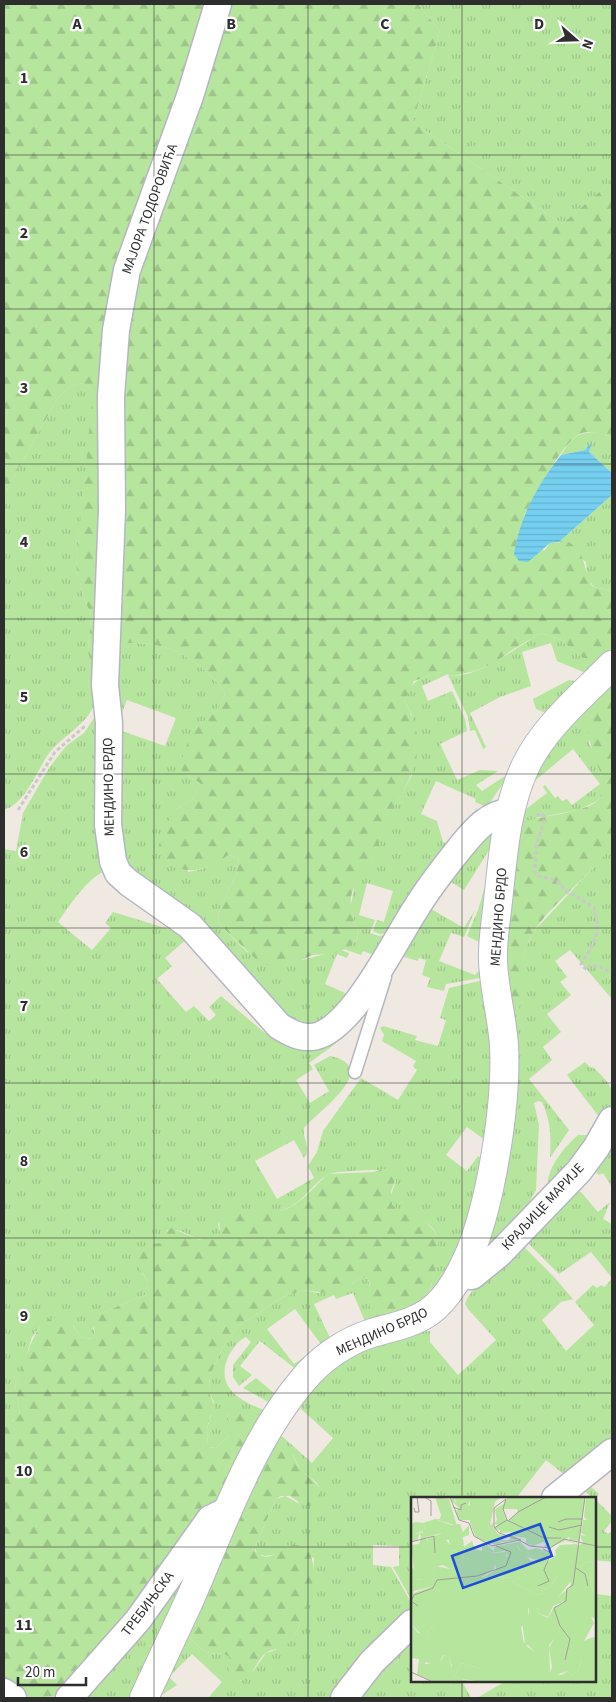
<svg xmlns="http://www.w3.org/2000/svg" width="616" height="1702" viewBox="0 0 616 1702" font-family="'Source Sans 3',sans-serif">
<defs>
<pattern id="grass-tufts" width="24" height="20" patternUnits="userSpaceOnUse" patternTransform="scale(1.25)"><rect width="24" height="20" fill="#b6e59e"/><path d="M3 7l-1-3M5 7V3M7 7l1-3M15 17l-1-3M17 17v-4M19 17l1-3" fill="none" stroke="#9dc588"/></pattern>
<pattern id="forest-firs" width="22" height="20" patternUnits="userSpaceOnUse" patternTransform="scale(1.25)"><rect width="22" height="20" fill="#b6e59e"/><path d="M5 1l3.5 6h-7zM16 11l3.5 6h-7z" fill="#9dc588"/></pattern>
<pattern id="water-rules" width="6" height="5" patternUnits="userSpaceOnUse" patternTransform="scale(1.25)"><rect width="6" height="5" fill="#75cff0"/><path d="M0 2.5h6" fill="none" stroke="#66b2ce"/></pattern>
</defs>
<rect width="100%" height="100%" fill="#efe9e1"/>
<path fill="url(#grass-tufts)" d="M418 4H612V181L562 224 413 122 440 31Z
M82 383 93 391V410L76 566 84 598 91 615 88 652 101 667C99 679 99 694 94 705 86 726 60 737 47 756 38 770 22 808 4 809V495L57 399 71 386Z
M597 432 612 438V473L589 452 591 445 585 450 561 455C573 437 575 433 597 432Z
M612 495V591L594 587 587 577 586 562 559 542Z
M541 633 561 640 583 658 607 653 588 674 557 661 551 643 522 652 531 686 500 697 470 713 486 747 483 749 475 730 470 731 468 717 448 675C475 681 518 646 541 633Z
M123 643C134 643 145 643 155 645 182 649 211 671 225 693L218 710 192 731 183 773 200 783 193 799 175 810 188 872 202 869 229 855 239 859 236 876 229 888 218 915 220 925 247 952 302 960 341 950 349 953 347 958 337 954 325 984 354 997 305 1032 122 869 119 730 165 746 176 718 127 700 121 715 114 658Z
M439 672 448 674 422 686 428 701 452 691 465 719 467 731 440 744 457 780 480 770 498 771 476 785 482 791 510 773 487 807 475 802 476 799 436 781 421 814 437 821 443 842 451 846 478 806 463 838 392 932 380 934 373 931 377 920 384 922 393 891 367 883 359 915 375 920 370 933 379 936 392 934 382 958 363 951 361 955 344 949 357 940 359 933 350 909 355 883 372 861 386 822 412 775V715L405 701C412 679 419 679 439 672Z
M569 680 579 682 546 713 536 709 533 699Z
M589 704V744L595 753 604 790 597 801 578 810 536 818 519 838 514 887 504 931 522 812 547 793 543 787 545 785 555 798 558 796 562 801 567 799 572 805 600 784 573 749 531 784 550 744Z
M98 712 107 870C87 878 70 905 58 922L92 950 111 928 105 923 113 912 169 929 184 931 259 1019 229 991 232 988 188 938 165 958 172 966 157 979 186 1012 194 1006 209 1021 216 1015 209 1007 221 996 265 1033 288 1045 345 1032 335 1044 309 1063 313 1069 296 1080 310 1103 329 1091 314 1065 330 1056C384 1067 316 1113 304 1128 302 1139 312 1147 304 1158L294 1140 255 1161 277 1199 314 1178 308 1166 317 1152 323 1131 361 1078 398 1100 417 1070 413 1066 416 1061 382 1041 384 1035 380 1028 383 1026 417 1036 415 1040 438 1046 446 1020 440 1018 449 988 484 980 493 1075 486 1141 467 1127 446 1155 467 1171 478 1156 483 1159 471 1220 454 1266 425 1301C432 1290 433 1277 436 1264 449 1203 399 1231 390 1198L396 1181C392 1178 385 1171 380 1170 372 1170 332 1171 327 1175 312 1185 302 1203 285 1209 258 1220 241 1198 218 1224L220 1233 212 1240C196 1244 183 1226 167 1230L162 1243 142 1273 148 1281 145 1295 102 1313 93 1328 95 1333 92 1339 81 1337 74 1326 40 1327 32 1337 22 1371 15 1384 20 1414C16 1420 11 1423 4 1421V849L16 851 23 813 49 768 66 746 84 733Z
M488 832 493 838 491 847 464 890 446 879Z
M612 844V999L570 950 555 961 567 977 560 982 571 995 547 1014 561 1032 543 1047 552 1060 529 1079 569 1130 550 1158C551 1138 551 1121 542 1102L538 1101 534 1103 539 1125 536 1190 526 1208 508 1231 484 1250 511 1021 517 1018 521 968 526 947 534 931 593 868Z
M489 872 483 944 467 936 478 910Z
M446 885 431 909 464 928 475 910 464 937 451 933 439 961 475 975 479 971 480 978 446 984 444 991 427 987 430 978 422 975 426 960 419 958 418 961 401 956Z
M585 1062 591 1068 593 1067C599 1073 610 1083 612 1091 616 1120 572 1167 555 1188L548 1191C544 1171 564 1147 578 1135H594L603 1122 567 1075Z
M612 1137V1187L603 1173 599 1175 594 1170Z
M576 1191 581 1192 598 1212 610 1202 603 1219 612 1224V1278L591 1252 559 1274 528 1243Z
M524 1247 554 1277 573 1299 561 1302 542 1320 566 1351 594 1325 575 1302 593 1285 597 1288 601 1285 604 1287 612 1279V1446L566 1476 546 1460 518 1496 521 1498H412V1601L393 1567 399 1566V1546L373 1545V1565L391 1567 412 1604V1618L338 1698H208L222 1682 192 1654 169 1677 177 1685 157 1698 185 1631C191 1639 200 1651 210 1653 218 1655 222 1651 230 1657 229 1668 226 1680 241 1681L254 1670 266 1653C275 1651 287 1645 293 1637 304 1623 314 1577 314 1558L285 1546C277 1555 269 1558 257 1554L255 1547 276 1499 285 1496 298 1503 319 1487 316 1482 301 1471 293 1455 273 1444 279 1436 283 1437 312 1463 333 1438 301 1409 302 1398 347 1356 410 1333 430 1331V1342L458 1375 496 1340 468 1309 465 1304C471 1284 507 1261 524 1247Z
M360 1277 368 1279 370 1287 392 1317 366 1324 353 1293 336 1299 334 1295 314 1304 330 1338 323 1347 295 1309 267 1329 294 1364 307 1355 309 1358 297 1370 260 1341 240 1366 252 1375 239 1386 233 1377V1365L251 1342 246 1337C238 1340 232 1350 228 1357 215 1388 241 1401 266 1411L249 1446 228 1413C227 1420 229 1420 231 1425 234 1435 221 1442 216 1448L208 1447 207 1430 214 1402 209 1392 210 1375 223 1347 238 1326 283 1297 304 1290 318 1293 352 1284Z
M292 1372 294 1374 270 1403 243 1388 256 1378 274 1393Z
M579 1484 590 1486 599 1494 595 1499 612 1516V1521L604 1531 608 1534 612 1531V1562L595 1560V1498H592Z
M199 1547 133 1698H77Z
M612 1589V1698H477L506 1681H595V1590L597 1591V1594L611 1596Z
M412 1630V1681H462L471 1698H365L356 1692Z"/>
<path fill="url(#forest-firs)" d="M4 4H212L127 256 101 667 92 666 88 652 91 615 84 598 76 566 93 391 82 383 71 386 57 399 4 495Z
M223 4H418L440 31 413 122 562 224 612 181V438C604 434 592 430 582 433 565 437 533 499 524 516L544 551 550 543 569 542C588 556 582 569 593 587L612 591V648C604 656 595 658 583 658L561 640 541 633 512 650 496 662 475 671 453 676 439 672 414 681 405 701C433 755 410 774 387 822 381 834 378 849 372 861 362 879 349 884 351 908 351 915 357 926 359 933L357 939 348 948 332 954 312 955 287 967 261 964 220 925 218 915 229 888 236 876 239 859 229 855C200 871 196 875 165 864L158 849 163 830 175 810 193 799 200 783 183 773 180 764 192 731 218 710 225 693C211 671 182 649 155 645 145 643 134 643 123 643L114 658 121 334Z
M612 679C612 700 615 839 611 846 589 880 538 911 526 948 520 965 524 1012 514 1021L503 961 504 931 514 887 519 838 523 822C541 816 586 812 597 801 616 780 575 737 589 705 592 696 606 687 612 679Z
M388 1168 394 1170 397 1177 391 1191 392 1204C401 1216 411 1213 422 1220 444 1233 439 1251 435 1272 432 1282 430 1292 425 1301 411 1308 372 1332 369 1302 368 1294 372 1287 368 1279L360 1277 346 1289 333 1294 304 1290 283 1297 238 1326 223 1347 210 1375 209 1392 215 1407 210 1416 207 1430 208 1447 216 1448C220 1443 227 1440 230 1433 233 1423 221 1416 234 1408L243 1411 251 1420 252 1436 216 1509 143 1605 60 1696 31 1698 4 1684V1421H13L20 1414 15 1384C27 1367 35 1296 72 1325 76 1328 78 1333 81 1337L92 1339 95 1333 93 1324 97 1315 145 1295 148 1281 139 1268 138 1257 149 1244 162 1243 165 1233 171 1228 200 1240H212L220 1233 219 1219C235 1202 263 1216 283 1210 300 1205 315 1186 328 1174L373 1172Z
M273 1444 290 1450C294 1456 296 1465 302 1471 312 1482 326 1485 318 1503 305 1510 300 1502 290 1496H281L276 1499 256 1544 255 1551C264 1562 278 1555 284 1546 336 1534 306 1619 292 1639 282 1652 274 1647 266 1653 255 1661 253 1681 236 1681 226 1676 229 1667 229 1657 222 1651 218 1655 210 1653 200 1651 191 1639 185 1631L217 1557Z"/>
<path fill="url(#water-rules)" d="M592 442 589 452 612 473V495L559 542 550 543 528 562 519 561 514 554C520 516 538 484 561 455L585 450Z"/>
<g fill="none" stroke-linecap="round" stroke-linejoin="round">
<defs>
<path id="lane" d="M355 1072 385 977"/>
<path id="street" d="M218 4 190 96 127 270 116 330 111 396 112 510 105 685 109 723 108 825 113 861 118 873 129 883 190 926 279 1026C289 1032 299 1038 311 1037 350 1035 395 940 415 910 428 888 444 868 460 848 473 832 488 813 510 812
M459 1275 472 1276 499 1254 579 1171 596 1148 612 1120
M555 1498 612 1452
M4 1692 13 1698
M69 1698 138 1620 210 1519 226 1511
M344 1698 372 1662 412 1623"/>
<path id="secondary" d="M144 1698C159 1665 175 1632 190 1599 222 1526 251 1441 303 1380 320 1359 346 1341 372 1333 392 1327 412 1324 429 1312 450 1297 462 1271 472 1248 492 1195 507 1102 504 1045 502 1017 494 989 493 961 492 942 496 921 498 901 503 857 506 806 526 765 545 726 582 696 612 665"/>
</defs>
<use href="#lane" stroke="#b4b7c1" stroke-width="15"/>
<use href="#street" stroke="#b4b7c1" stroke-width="29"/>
<use href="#secondary" stroke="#b4b7c1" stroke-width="30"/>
<path stroke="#c9c9c9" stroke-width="3" stroke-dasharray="4 2.5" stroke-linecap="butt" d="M18 810 55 752 85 726
M536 815 542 814 545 817 536 847 535 873 539 876 557 881 567 892 578 897 594 908C601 934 595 942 581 964L587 970 590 966H599L612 973"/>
<use href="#lane" stroke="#fff" stroke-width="12"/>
<use href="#street" stroke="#fff" stroke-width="26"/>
<use href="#secondary" stroke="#fff" stroke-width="28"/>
</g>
<path fill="none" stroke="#2e2e2e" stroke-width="1" stroke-opacity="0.55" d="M154 4V1698M308 4V1698M462 4V1498M4 155H612M4 309H612M4 464H612M4 619H612M4 774H612M4 928H612M4 1083H612M4 1238H612M4 1393H612M4 1547H412M595 1547H612M462 1681V1698"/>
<g text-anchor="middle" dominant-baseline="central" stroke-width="4.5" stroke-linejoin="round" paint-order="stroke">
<g font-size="14" fill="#2e2e2e" stroke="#fff">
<text transform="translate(150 209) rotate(-70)">МАЈОРА ТОДОРОВИЋА</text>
<text transform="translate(109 787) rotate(-91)">МЕНДИНО БРДО</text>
<text transform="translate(499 917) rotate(-86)">МЕНДИНО БРДО</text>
<text transform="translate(543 1207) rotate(-47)">КРАЉИЦЕ МАРИЈЕ</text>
<text transform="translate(382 1332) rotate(-24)">МЕНДИНО БРДО</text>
<text transform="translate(148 1604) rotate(-53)">ТРЕБИЊСКА</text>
</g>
</g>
<g transform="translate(411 1497)">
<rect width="185" height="185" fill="#efe9e1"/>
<path d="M24 0 38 2 46 29 24 22H29L30 18ZM43 0 44 5 59 4 57 8 61 10V23H48L45 14 48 12 43 10 49 12 40 3ZM96 0H174L168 44 159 43 158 40 141 50 136 48 137 51 133 50 135 47 132 45 122 49 115 46V41L103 39V35L101 38 108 42 93 45 84 43 76 25 78 14 82 12 80 7 83 4H84L79 28 82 26V30L87 37 95 39 91 43H98L100 40H96L101 35 89 36V33L84 32 86 27H83L86 23 84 12 94 6 93 2 95 5ZM93 9V12H106L107 15 98 23 103 26 95 23 92 14ZM175 0H185V49L177 48 185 50V67L178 64 169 69 175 80 181 81 179 87 185 98V122L180 120 183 126 173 144 182 140 185 142V163H171L167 174 161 178 157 174 144 178 139 176 141 170 138 151 150 129 132 155H124L117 148 107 150 114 145 111 126 118 121V111L123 116 128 110 127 116 137 121 143 110 153 106 148 99 159 90 160 85 146 79 141 88 131 94 132 97 126 98 101 85 108 81 72 80 85 73 84 66H93L92 62 97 59 94 54 80 56 75 51V47L83 54V50L111 44 106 48 107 51 120 64 126 63 129 71 145 58 144 53 149 48 166 47 154 44 147 47 150 44 153 43 164 46 166 47 167 49 172 46 170 42V38L175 39 170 36 172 23H176L173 20ZM4 25 12 26 14 31 4 37 13 35 17 47 16 42 31 36 42 53 53 57 51 67 39 72 32 68 24 70 13 82 4 83 0 45 1 48 8 47 10 41 9 36 6 44H0V27ZM23 89 29 95 23 126 16 137 11 138 0 127V97ZM33 158 38 160 43 180 51 166 70 172 73 174 72 185 30 179 21 184 6 177 10 168 30 164Z" fill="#b6e59e" fill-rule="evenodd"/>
<path d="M43 0H91L80 7 82 12 76 25 84 43 91 45 85 48 65 41 59 26V4L45 5ZM24 22 40 28 49 27 52 35 58 28V38L52 40 53 50 61 44 64 52 71 54V45L80 56 96 55 94 66H84L83 72 71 80 108 81 101 85 126 98 132 97 131 94 141 88 146 79 160 84 148 99 152 105 142 109 137 120 127 116 128 110 123 117 117 111 118 121 110 130 113 147 124 155H131L148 129V136L138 148 139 176 150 178 157 174 161 178 167 174 171 163H185V185H72L70 172 51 166 43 180 62 185H20L24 177 41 180 37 177 41 169 38 160 32 158 28 168 15 165 6 178 8 162 0 161V127L7 136 16 137 23 126 21 119 29 95 23 89 3 94 0 100V70L6 74 4 83 12 82 25 69 39 72 51 67 53 58 39 51 38 43 30 42 31 36 15 40 12 39V34L4 37 14 31 12 26ZM108 44 117 53 126 51 139 56 135 66 129 71 126 63 113 59 106 48ZM8 48 16 49 23 59 12 58 19 66 7 72 14 63 4 57 2 52 5 55ZM178 64 185 67V98L179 87 181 81 175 80 169 69Z" fill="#b6e59e"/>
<path fill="none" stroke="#a29e99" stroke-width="1" d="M13 0 20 4V19M39 0 48 23 58 26 63 39 81 49 108 43 119 49 139 51 153 42 185 49M95 2 92 12 96 23 133 41H150M95 2 83 11V30L88 36 110 43M42 10 50 13V8L55 6M3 11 4 15H8L6 0M97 24 107 15 135 0M147 25 155 22H172M138 30 148 33 171 28M83 31 96 23M0 45 23 39 24 56M165 71 174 77 177 89M127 89 138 84 133 73 140 56 132 52M7 109 0 104 3 98 22 91 26 83 66 79 95 69 100 55 85 49M154 163 159 142 149 129 143 111 155 104 156 92 162 88 174 0M0 175 22 185"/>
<path fill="#1d4ed8" fill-opacity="0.15" stroke="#1d4ed8" stroke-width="2.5" d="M129 27 141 59 52 91 41 59Z"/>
<rect width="185" height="185" fill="none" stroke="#2e2e2e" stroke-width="2.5"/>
</g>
<g font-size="16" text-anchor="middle" font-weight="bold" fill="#2e2e2e" stroke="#fff" stroke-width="4.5" stroke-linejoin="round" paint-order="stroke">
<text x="77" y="29">A</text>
<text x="231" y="29">B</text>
<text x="385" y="29">C</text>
<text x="539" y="29">D</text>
<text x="24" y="83">1</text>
<text x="24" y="238">2</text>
<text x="24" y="393">3</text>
<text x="24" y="547">4</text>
<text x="24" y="702">5</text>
<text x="24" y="857">6</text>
<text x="24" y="1011">7</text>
<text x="24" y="1166">8</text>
<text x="24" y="1321">9</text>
<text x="24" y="1476">10</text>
<text x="24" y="1630">11</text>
</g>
<rect width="616" height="1702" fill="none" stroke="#2e2e2e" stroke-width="10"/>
<g transform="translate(576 40) rotate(110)" stroke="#ffffff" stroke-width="4" paint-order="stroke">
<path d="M0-4L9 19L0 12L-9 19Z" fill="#2e2e2e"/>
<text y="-8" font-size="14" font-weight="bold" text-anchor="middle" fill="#2e2e2e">N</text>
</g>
<path d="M18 1677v8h68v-8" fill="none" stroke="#2e2e2e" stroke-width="2.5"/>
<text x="25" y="1677" font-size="15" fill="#2e2e2e" stroke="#ffffff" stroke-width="4" paint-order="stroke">20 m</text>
</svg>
